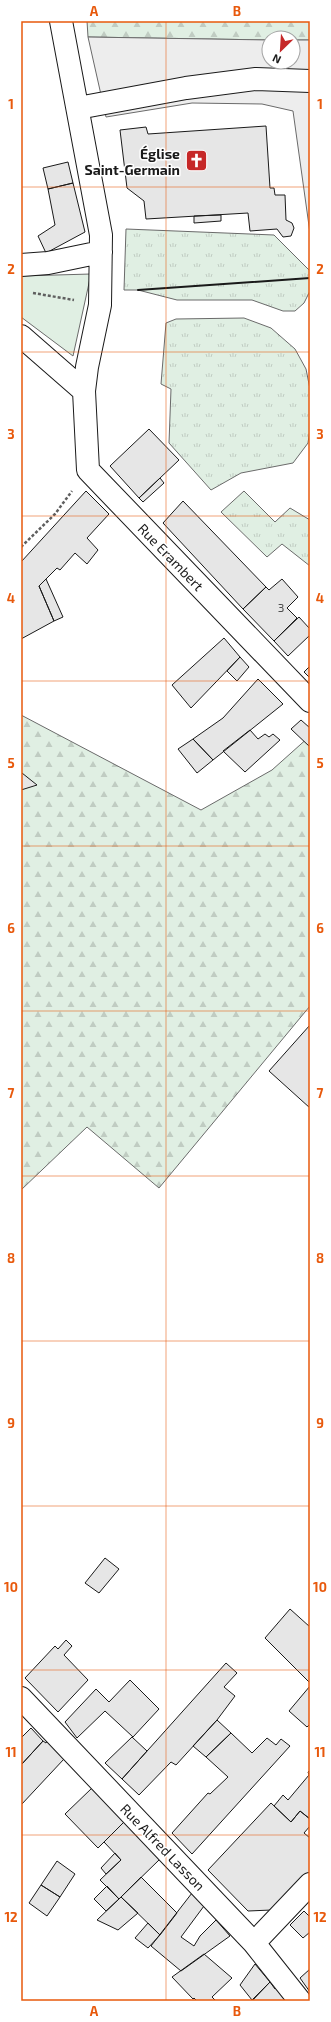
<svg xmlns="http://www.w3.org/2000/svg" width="331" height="2022" viewBox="0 0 331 2022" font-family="'Exo 2',sans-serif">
<defs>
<pattern id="grass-tufts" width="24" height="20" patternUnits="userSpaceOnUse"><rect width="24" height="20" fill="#e0efe3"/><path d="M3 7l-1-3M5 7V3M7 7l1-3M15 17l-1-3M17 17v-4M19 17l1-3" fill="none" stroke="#c0ccc2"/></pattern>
<pattern id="forest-firs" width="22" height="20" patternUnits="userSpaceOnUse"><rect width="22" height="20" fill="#e0efe3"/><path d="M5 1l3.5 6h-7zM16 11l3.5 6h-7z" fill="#c0ccc2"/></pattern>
</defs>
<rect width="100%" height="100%" fill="#fff"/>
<path fill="url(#grass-tufts)" stroke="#6a6a6a" d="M126 229 274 235 310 271V291L304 303 295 311H283L252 300H177L138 290H124Z
M244 318 271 328 295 349 306 369 310 389V429L308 443 293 463 241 473 211 490 169 443 171 389 161 384 166 323 176 319Z
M244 491 275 522 290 508 310 520V566L282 544 267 557 221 512Z"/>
<path fill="url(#forest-firs)" stroke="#6a6a6a" d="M87 21H310V40H293V38H269V40L88 37Z
M21 715 201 810 272 770 310 736V1006L159 1188 87 1127 21 1190Z"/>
<path fill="#e0efe3" stroke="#6a6a6a" d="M91 274 73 356 21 317V276Z"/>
<path fill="#ededed" stroke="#6a6a6a" d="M88 37 269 40V62H293V40H310V233L293 111 262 104 192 103 106 117Z"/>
<path fill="#e6e6e6" stroke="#1a1a1a" d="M266 126 270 188H274L275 195H285L286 220 292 223 294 228 291 236 283 237 277 229 250 231 248 213 146 219 144 201 127 188 120 130 146 127 148 134Z
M68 162 73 183 48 189 43 168Z
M73 183 85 232 46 253 38 236 55 225 48 189Z
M221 215V221L194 223V216Z
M149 429 179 460 139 498 110 466Z
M160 478 164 483 143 502 139 498Z
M86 491 109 514 87 538 98 550 87 564 75 553 60 570 57 568 39 586 54 621 21 639V562Z
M183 501 266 587 243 609 163 523Z
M46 579 63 617 54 621 39 586Z
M282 579 298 597 287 608 297 618 274 641 243 609 266 587 269 590Z
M299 617 310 629V635L288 656 274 641Z
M224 638 240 657 191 708 172 685Z
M240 657 249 667 237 681 227 671Z
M310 666V678L304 672Z
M258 679 283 704 213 760 193 739 223 718Z
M301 720 310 728V747L291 729Z
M250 730 258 739 265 734 269 737 273 734 280 740 245 772 223 751Z
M193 739 213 760 197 773 178 749Z
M21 773H22L37 785 21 790Z
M310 1025V1108L269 1071Z
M105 1558 119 1569 99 1593 85 1583Z
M290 1609 310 1627V1683L265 1638Z
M66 1640 72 1646 64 1655 88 1680 58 1712 25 1678 55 1646 58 1649Z
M226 1663 237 1673 224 1687 235 1696 217 1720 176 1765 171 1762 139 1795 122 1779Z
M130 1680 159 1709 133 1737 105 1711 77 1738 65 1722 96 1689 109 1702Z
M310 1686V1724L307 1727 289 1711Z
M217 1720 231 1733 206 1757 193 1746Z
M31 1728 43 1741 21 1765V1738Z
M231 1733 252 1753 267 1738 276 1745 281 1739 290 1746 192 1854 172 1833 208 1793 210 1794 228 1777 206 1757Z
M132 1737 147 1751 122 1779 105 1763Z
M43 1741 46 1743 47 1741 64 1759 21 1805V1765Z
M310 1770V1819L300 1811 291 1822 274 1806 283 1795 288 1800 309 1775 308 1772Z
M92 1788 124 1822 98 1848 65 1814Z
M271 1803 291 1822 300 1811 310 1819V1826L304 1833 310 1838V1873L272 1910 248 1911 208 1870Z
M124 1822 160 1859 119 1899 100 1880 121 1860 104 1842Z
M115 1853 121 1860 106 1874 101 1868Z
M57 1861 75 1874 60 1897 41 1885Z
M141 1877 177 1913 160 1935 121 1897Z
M41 1885 60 1897 47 1916 29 1903Z
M107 1886 119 1899 106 1911 94 1899Z
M192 1893 204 1906 181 1937 194 1946 200 1936 216 1920 230 1936 181 1971 151 1946Z
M121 1897 138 1913 118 1930 97 1920Z
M304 1911 310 1917V1932L303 1938 290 1925Z
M148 1923 160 1935 148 1948 135 1938Z
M204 1954 232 1978 212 1997 216 2001H197L194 1998 193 1999 172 1977Z
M255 1964 270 1982 252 2000 240 1985Z
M310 1969V1992L300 1978Z
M270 1982 275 1989 280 1985 291 2001H252Z"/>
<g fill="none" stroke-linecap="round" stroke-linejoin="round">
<defs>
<path id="minor" d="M61 21 101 235 100 305 87 367 84 391 88 470 310 701
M78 108 186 88 256 79 310 81
M21 265 48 263 101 252
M21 336 84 391
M21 1698 254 1943 300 2001
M254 1943 310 1884"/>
</defs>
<use href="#minor" stroke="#1a1a1a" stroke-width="24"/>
<path stroke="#5f5f5f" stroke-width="2.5" stroke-dasharray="3 2" stroke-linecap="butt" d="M33 293 74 300
M21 547 55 514 72 491"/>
<use href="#minor" stroke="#fff" stroke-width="22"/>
<path stroke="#1a1a1a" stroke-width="2" d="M138 290 310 278"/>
</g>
<path fill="none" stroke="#e8590c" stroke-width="1" stroke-opacity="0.55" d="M166 21V2001M21 187H310M21 352H310M21 516H310M21 681H310M21 846H310M21 1011H310M21 1176H310M21 1341H310M21 1506H310M21 1670H310M21 1835H310"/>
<defs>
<symbol id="church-square" viewBox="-11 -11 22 22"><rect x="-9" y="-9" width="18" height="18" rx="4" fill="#c62828" stroke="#fff"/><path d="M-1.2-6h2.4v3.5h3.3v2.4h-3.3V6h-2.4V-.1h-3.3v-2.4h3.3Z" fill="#fff"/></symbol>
</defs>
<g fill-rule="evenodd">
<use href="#church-square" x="184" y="148" width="25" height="25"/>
</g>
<g text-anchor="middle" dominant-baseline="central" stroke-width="3" stroke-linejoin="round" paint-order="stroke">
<g font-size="12" fill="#4d4d4d">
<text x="281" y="607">3</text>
</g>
<g font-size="14" font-weight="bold" fill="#1a1a1a" stroke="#fff" text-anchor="end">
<text x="180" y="153">Église<tspan x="180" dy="16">Saint-Germain</tspan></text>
</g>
<g font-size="14" fill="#1a1a1a" stroke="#fff">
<text transform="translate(171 557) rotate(46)">Rue Erambert</text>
<text transform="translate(163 1847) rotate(46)">Rue Alfred Lasson</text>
</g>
</g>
<rect width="331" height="2022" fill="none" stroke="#ffffff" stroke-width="44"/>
<g transform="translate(281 50) rotate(205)"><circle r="19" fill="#ffffff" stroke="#a3a3a3"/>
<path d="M0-3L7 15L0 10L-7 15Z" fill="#c62828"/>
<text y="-6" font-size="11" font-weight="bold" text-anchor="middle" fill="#1a1a1a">N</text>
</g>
<rect x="22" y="22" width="287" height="1978" fill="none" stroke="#e8590c" stroke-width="1.5"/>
<g font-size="13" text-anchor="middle" font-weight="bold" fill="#e8590c">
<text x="94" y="16">A</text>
<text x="237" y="16">B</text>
<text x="11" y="109">1</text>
<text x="320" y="109">1</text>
<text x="11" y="274">2</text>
<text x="320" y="274">2</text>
<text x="11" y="439">3</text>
<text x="320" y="439">3</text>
<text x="11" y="603">4</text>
<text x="320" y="603">4</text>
<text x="11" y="768">5</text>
<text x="320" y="768">5</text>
<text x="11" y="933">6</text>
<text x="320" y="933">6</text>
<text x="11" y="1098">7</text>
<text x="320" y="1098">7</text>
<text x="11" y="1263">8</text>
<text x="320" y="1263">8</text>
<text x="11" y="1428">9</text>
<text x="320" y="1428">9</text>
<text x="11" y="1592">10</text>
<text x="320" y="1592">10</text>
<text x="11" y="1757">11</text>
<text x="320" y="1757">11</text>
<text x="11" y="1922">12</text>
<text x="320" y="1922">12</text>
<text x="94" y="2016">A</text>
<text x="237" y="2016">B</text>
</g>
</svg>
